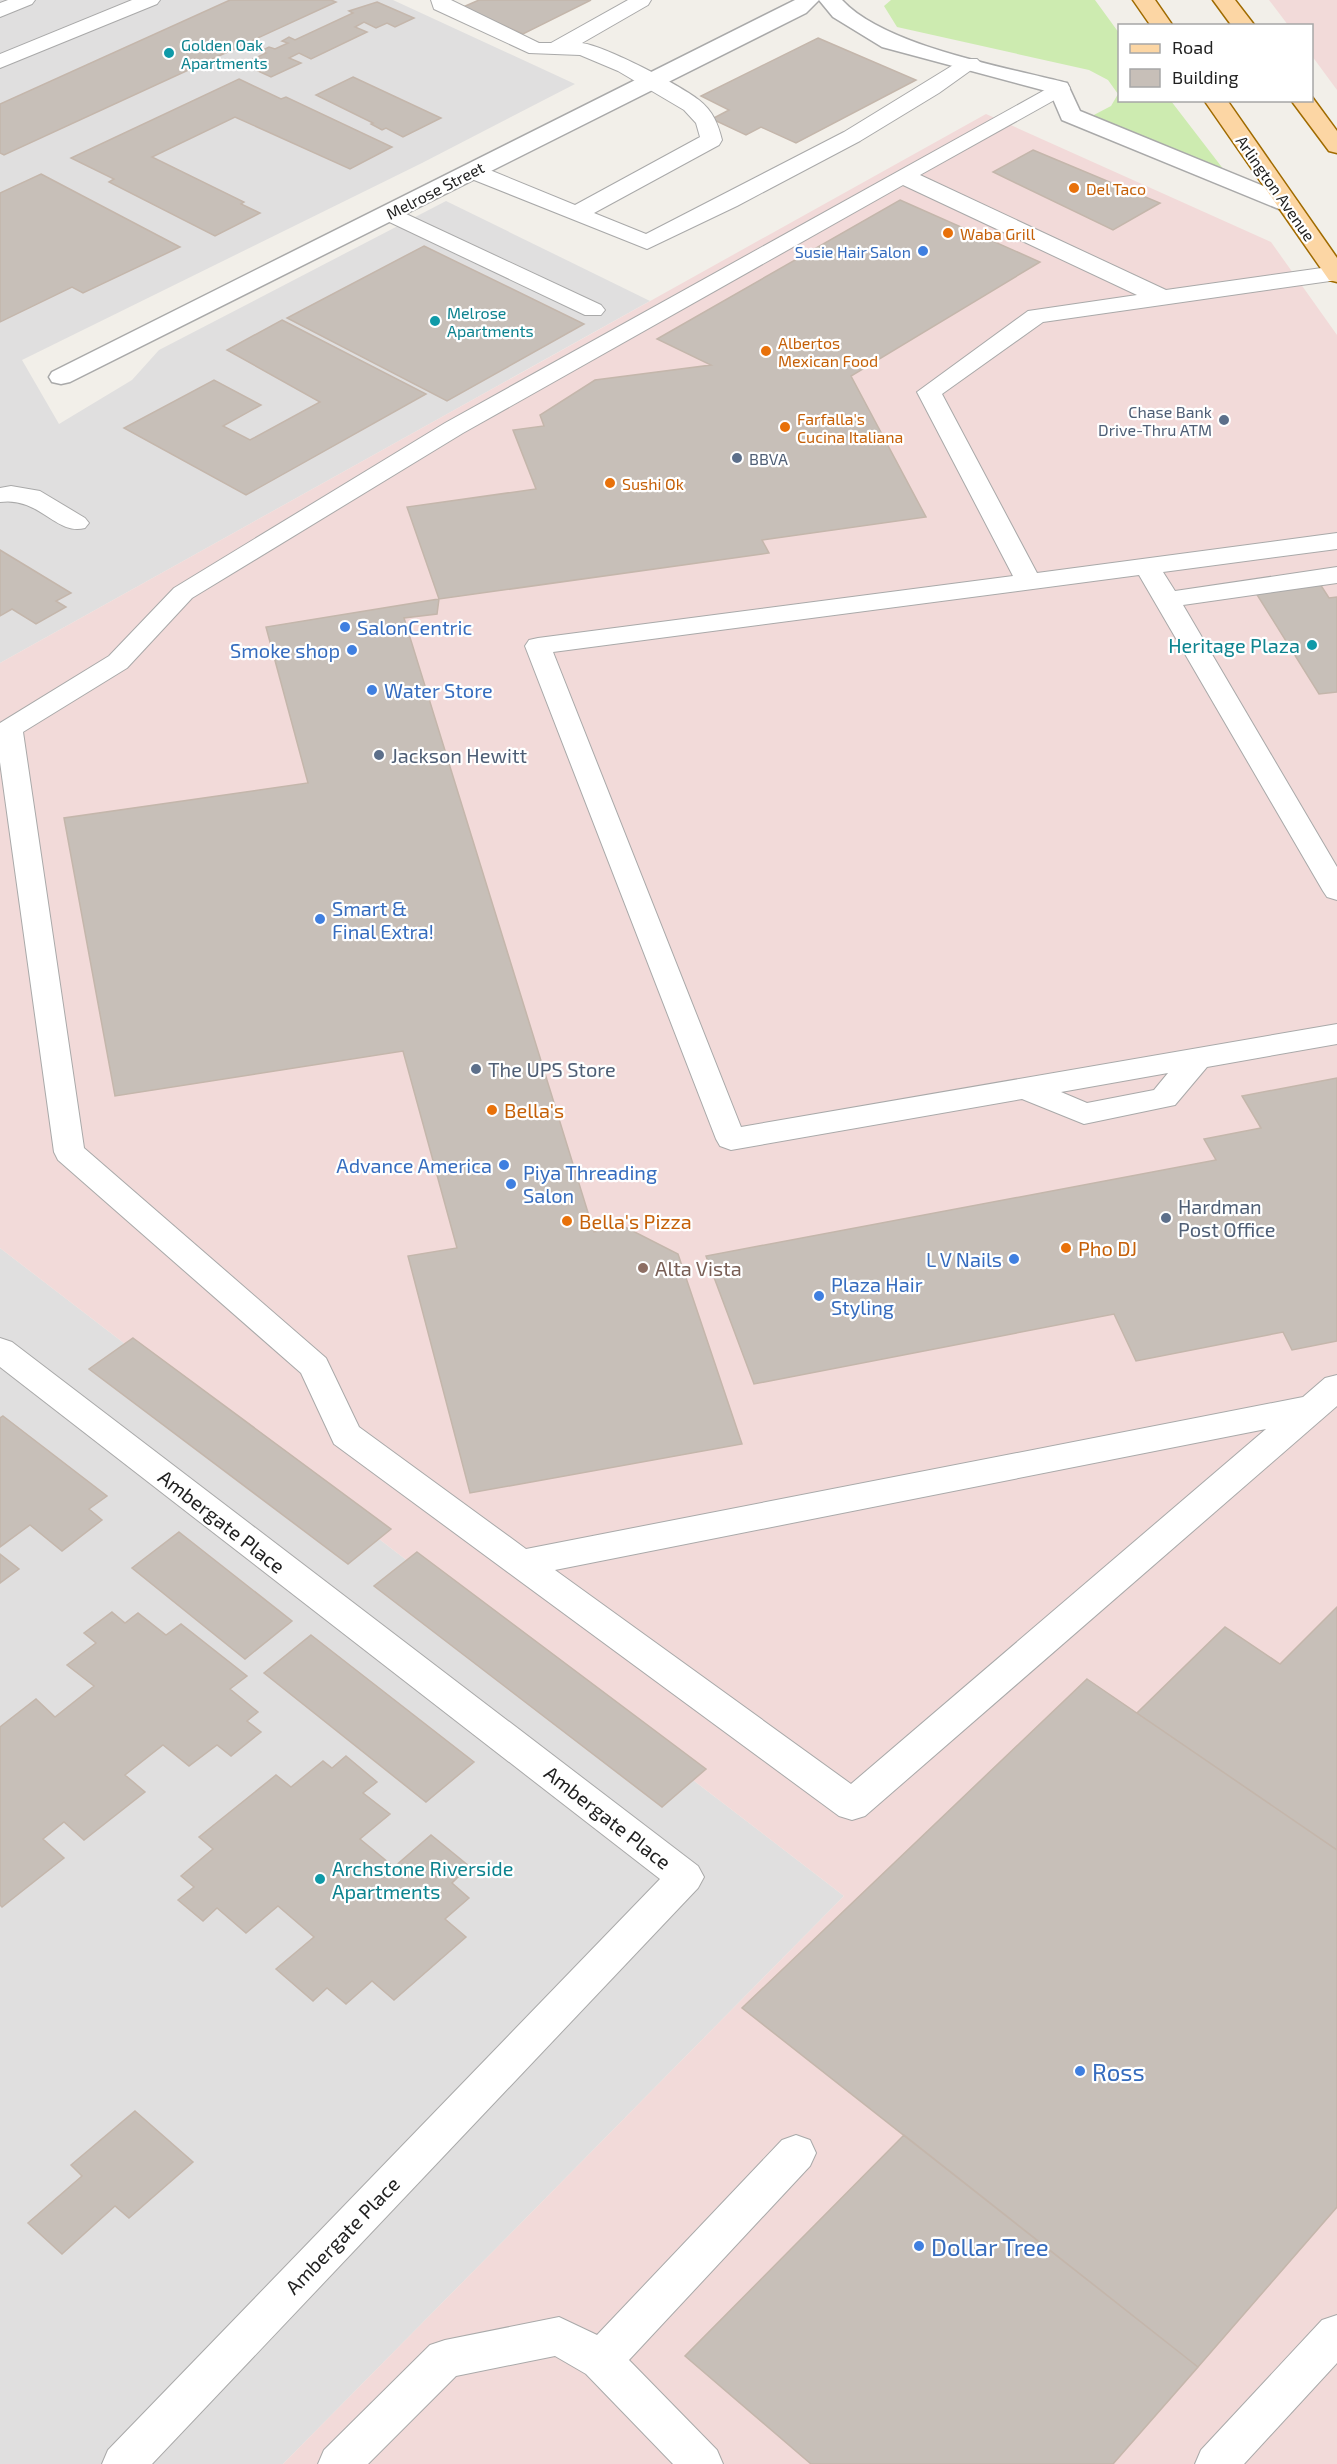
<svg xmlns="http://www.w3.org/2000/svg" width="1337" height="2464" viewBox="0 0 1337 2464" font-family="'Exo 2',sans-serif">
<rect width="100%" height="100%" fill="#f2efe9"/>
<path fill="#e0dfdf" d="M0 0H393L575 84 422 163 22 360 59 424 132 380 159 350 446 201 650 301 0 663Z
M0 1248 844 1896 283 2464H0Z"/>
<path fill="#f2dad9" d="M1269 0H1337V90L1312 56V26L1288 25Z
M986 114 1271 242 1337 335V2464H283L844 1896 0 1248V663Z"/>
<path fill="#cdebb0" d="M891 0H1095L1119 33 1120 100 1171 101 1234 183 1090 117 1111 106 1118 94 1108 80 1089 70 897 27 884 6Z"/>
<path fill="#c7bfb8" stroke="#c4b6ab" stroke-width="1.5" d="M230 0H331L336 2 4 155 0 153V104Z
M479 0H591L523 34 463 7Z
M377 2 414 18 395 27 387 23 376 28 364 22 355 27 367 32 311 59 299 53 289 58 301 63 271 77 243 64 266 53 261 51 269 47 275 49 288 43 282 41 289 37 295 40 353 13 349 11Z
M818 38 916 80 796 143 761 127 746 135 712 119 729 110 701 96Z
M353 77 441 118 403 137 386 128 382 130 371 124 373 123 316 95Z
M239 79 281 99 286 97 392 147 350 169 235 117 152 157 244 202 241 204 260 213 215 236 109 182 114 179 71 158Z
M1033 150 1160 203 1113 230 993 172Z
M41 174 180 247 83 293 72 287 0 322V193Z
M900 200 1040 262 851 376 926 517 762 540 769 553 439 599 407 507 536 489 513 430 544 426 540 415 595 380 711 365 657 339Z
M424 246 584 324 447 401 287 318Z
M282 320 426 394 246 495 124 428 214 380 261 405 223 426 250 440 320 402 227 350Z
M0 550 71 593 56 601 66 607 36 624 12 609 0 616Z
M1320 584 1329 598 1337 597V692L1319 694 1256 593Z
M439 599 437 614 404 618 594 1232 625 1227 678 1254 742 1444 470 1493 408 1256 457 1248 403 1051 115 1096 64 818 308 783 266 627Z
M1337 1078V1341L1292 1350 1283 1332 1136 1361 1114 1314 754 1384 706 1256 1216 1160 1204 1139 1261 1128 1242 1096Z
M133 1338 391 1529 348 1564 89 1369Z
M3 1416 107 1496 89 1509 102 1520 62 1551 30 1525 0 1547V1418Z
M179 1532 292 1621 245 1659 132 1568Z
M417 1552 706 1769 662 1807 374 1586Z
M0 1554 19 1569 0 1583Z
M1337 1607V1850L1137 1713 1225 1627 1280 1664Z
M112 1612 125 1623 138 1613 166 1635 181 1624 247 1676 230 1689 258 1712 247 1721 261 1732 231 1756 217 1745 189 1766 163 1745 125 1775 145 1792 84 1840 64 1822 43 1839 64 1858 2 1907 0 1905V1727L36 1699 55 1717 94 1686 67 1665 96 1643 84 1633Z
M311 1635 474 1762 426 1802 264 1673Z
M1087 1679 1337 1850V2207L1198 2367 742 2008Z
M346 1756 377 1782 363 1793 390 1814 360 1839 394 1867 431 1835 469 1866 452 1883 469 1898 445 1919 466 1937 394 2000 372 1981 346 2004 327 1988 313 2001 276 1969 314 1937 278 1906 246 1933 217 1908 203 1921 178 1900 194 1887 181 1876 213 1849 199 1837 276 1775 291 1787 323 1761 332 1768Z
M135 2111 193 2162 129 2218 115 2206 62 2254 28 2223 82 2176 71 2165Z
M904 2135 1198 2367 1113 2464H811L685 2356Z"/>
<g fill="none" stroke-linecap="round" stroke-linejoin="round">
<defs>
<path id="lane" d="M8 0H35L32 4 0 17V3Z
M132 0H160L157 4 0 68V54Z
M431 0H451L539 43H551L628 0H651L648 5 582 43C607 47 678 84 699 100 713 111 718 124 722 140L719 145 594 213 646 234 844 132 963 59H977L981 63 939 93 860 141 737 206 647 249 464 176 461 171 464 166H480L575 205 700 137 696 123 684 110 618 71 580 55 529 53 434 9Z
M1059 82 1067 83 1070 88 1067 93 920 175 1166 290 1336 266 1337 280 1043 322 942 394 1037 573 1337 533V549L1163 572 1175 591 1337 567V583L1183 605 1337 867V900L1327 897 1323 891 1139 575 553 652 741 1127 1337 1024V1044L1207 1067 1175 1105 1084 1124 1022 1099 731 1150 720 1146 716 1139 525 646 529 640 538 638 1013 576 917 392 1028 311 1137 295 903 185 463 433 192 598 127 668 23 732 84 1148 326 1358 359 1427 526 1549 1303 1397 1325 1378 1337 1375V1406L865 1816 852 1820 839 1816 334 1444 301 1373 58 1160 54 1152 0 762V723L109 656 174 588 445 423ZM1168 1073 1154 1090 1087 1103 1061 1092ZM1266 1429 851 1784 555 1570Z
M389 206 601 305 605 310 601 315H585L381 218 378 213 381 208Z
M11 486 40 491 85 518 89 523 85 528C56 536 39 496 0 502V488Z
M0 1338 12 1342 698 1866 704 1877 698 1888 152 2464H102L108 2450 660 1879 0 1367Z
M796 2135 810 2140 816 2153 810 2166 629 2360 717 2450 723 2464H673L586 2374 555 2356 456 2376 368 2464H318L324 2450 430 2345 445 2340 559 2317 597 2335 782 2140Z
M1337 2315V2363L1244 2464H1195L1201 2450 1322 2320Z"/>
<path id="street" d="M795 0H819L806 13 70 382 61 384 52 382 49 377 52 372Z
M819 0H842C884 46 1005 67 1067 83L1080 111 1295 199 1299 204 1295 209H1279L1062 120 1050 92 882 47 833 17Z"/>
<path id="primary" d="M1133 0H1155L1173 26H1151Z
M1213 0H1235L1255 26H1232Z
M1312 97 1337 131V153L1329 151 1291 100H1312Z
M1204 100H1227L1337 258V282L1329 280Z"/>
</defs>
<use href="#lane" stroke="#a9a9a9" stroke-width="2"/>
<use href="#street" stroke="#a9a9a9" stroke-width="3"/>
<use href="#primary" stroke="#a06b00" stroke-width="3"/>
<use href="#lane" fill="#fff" fill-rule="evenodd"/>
<use href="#street" fill="#fff" fill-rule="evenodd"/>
<use href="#primary" fill="#fcd6a4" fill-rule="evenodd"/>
</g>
<g fill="#0f9aa8" stroke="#fff" stroke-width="2">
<circle cx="169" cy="53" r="6"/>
<circle cx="435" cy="321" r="6"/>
<circle cx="1312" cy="645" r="6"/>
<circle cx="320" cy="1879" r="6"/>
</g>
<g fill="#e8710a" stroke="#fff" stroke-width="2">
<circle cx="1074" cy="188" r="6"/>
<circle cx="948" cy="233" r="6"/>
<circle cx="766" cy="351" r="6"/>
<circle cx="785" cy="427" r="6"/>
<circle cx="610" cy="483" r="6"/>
<circle cx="492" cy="1110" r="6"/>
<circle cx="567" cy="1221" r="6"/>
<circle cx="1066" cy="1248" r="6"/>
</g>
<g fill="#3f7fe0" stroke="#fff" stroke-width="2">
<circle cx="923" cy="251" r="6"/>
<circle cx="345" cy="627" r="6"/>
<circle cx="352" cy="650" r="6"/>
<circle cx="372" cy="690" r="6"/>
<circle cx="320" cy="919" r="6"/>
<circle cx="504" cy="1165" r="6"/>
<circle cx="511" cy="1184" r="6"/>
<circle cx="1014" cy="1259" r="6"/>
<circle cx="819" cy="1296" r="6"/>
<circle cx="1080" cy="2071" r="6"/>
<circle cx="919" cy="2246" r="6"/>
</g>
<g fill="#5c6f8a" stroke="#fff" stroke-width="2">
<circle cx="1224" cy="420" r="6"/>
<circle cx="737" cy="458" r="6"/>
<circle cx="379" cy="755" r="6"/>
<circle cx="476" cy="1069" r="6"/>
<circle cx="1166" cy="1218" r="6"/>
</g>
<circle fill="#8d6e63" stroke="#fff" stroke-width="2" cx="643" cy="1268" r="6"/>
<g text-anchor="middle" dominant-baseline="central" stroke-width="4.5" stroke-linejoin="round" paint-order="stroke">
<g font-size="16" fill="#0d838f" stroke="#fff" text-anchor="start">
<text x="181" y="44">Golden Oak<tspan x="181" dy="18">Apartments</tspan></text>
<text x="447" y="312">Melrose<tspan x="447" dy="18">Apartments</tspan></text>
</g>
<g font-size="16" fill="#c56008" stroke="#fff" text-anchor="start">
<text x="1086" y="188">Del Taco</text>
<text x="960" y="233">Waba Grill</text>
<text x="778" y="342">Albertos<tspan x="778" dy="18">Mexican Food</tspan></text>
<text x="797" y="418">Farfalla's<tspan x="797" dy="18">Cucina Italiana</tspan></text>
<text x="622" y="483">Sushi Ok</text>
</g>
<g font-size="16" fill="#222" stroke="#fff">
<text transform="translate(1276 188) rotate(55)">Arlington Avenue</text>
<text transform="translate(435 190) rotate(-27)">Melrose Street</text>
</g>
<g font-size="16" fill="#366cbe" stroke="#fff" text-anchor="end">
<text x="911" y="251">Susie Hair Salon</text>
</g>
<g font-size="16" fill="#4e5e75" stroke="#fff" text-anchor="end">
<text x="1212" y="411">Chase Bank<tspan x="1212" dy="18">Drive-Thru ATM</tspan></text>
<text x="749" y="458" text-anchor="start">BBVA</text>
</g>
<g font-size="20" fill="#366cbe" stroke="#fff" text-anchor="start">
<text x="357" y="627">SalonCentric</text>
<text x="340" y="650" text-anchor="end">Smoke shop</text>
<text x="384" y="690">Water Store</text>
<text x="332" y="908">Smart &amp;<tspan x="332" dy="23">Final Extra!</tspan></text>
<text x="492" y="1165" text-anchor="end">Advance America</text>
<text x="523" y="1172">Piya Threading<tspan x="523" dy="23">Salon</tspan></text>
<text x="1002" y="1259" text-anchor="end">L V Nails</text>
<text x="831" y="1284">Plaza Hair<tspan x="831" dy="23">Styling</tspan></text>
</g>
<g font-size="20" fill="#0d838f" stroke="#fff" text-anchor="end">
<text x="1300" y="645">Heritage Plaza</text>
<text x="332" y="1868" text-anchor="start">Archstone Riverside<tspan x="332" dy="23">Apartments</tspan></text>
</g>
<g font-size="20" fill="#4e5e75" stroke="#fff" text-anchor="start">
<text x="391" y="755">Jackson Hewitt</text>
<text x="488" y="1069">The UPS Store</text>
<text x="1178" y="1206">Hardman<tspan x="1178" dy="23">Post Office</tspan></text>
</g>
<g font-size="20" fill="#c56008" stroke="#fff" text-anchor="start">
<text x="504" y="1110">Bella's</text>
<text x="579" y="1221">Bella's Pizza</text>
<text x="1078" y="1248">Pho DJ</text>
</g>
<g font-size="20" fill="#785e54" stroke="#fff" text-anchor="start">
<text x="655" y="1268">Alta Vista</text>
</g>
<g font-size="20" fill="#222" stroke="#fff">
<text transform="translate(222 1521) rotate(38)">Ambergate Place</text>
<text transform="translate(608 1817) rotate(38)">Ambergate Place</text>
<text transform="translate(342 2235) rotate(-46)">Ambergate Place</text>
</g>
<g font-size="24" fill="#366cbe" stroke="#fff" text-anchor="start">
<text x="1092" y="2071">Ross</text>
<text x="931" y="2246">Dollar Tree</text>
</g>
</g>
<rect x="1118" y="24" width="195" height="78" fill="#ffffff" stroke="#a7a7a7" stroke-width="1.5"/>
<rect x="1130" y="44" width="30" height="9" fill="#fcd6a4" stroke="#a7a7a7" stroke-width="1.5"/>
<text x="1172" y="54" font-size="18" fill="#222222">Road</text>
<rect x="1130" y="69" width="30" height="18" fill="#c7bfb8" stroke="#a7a7a7" stroke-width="1.5"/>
<text x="1172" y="84" font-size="18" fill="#222222">Building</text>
</svg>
